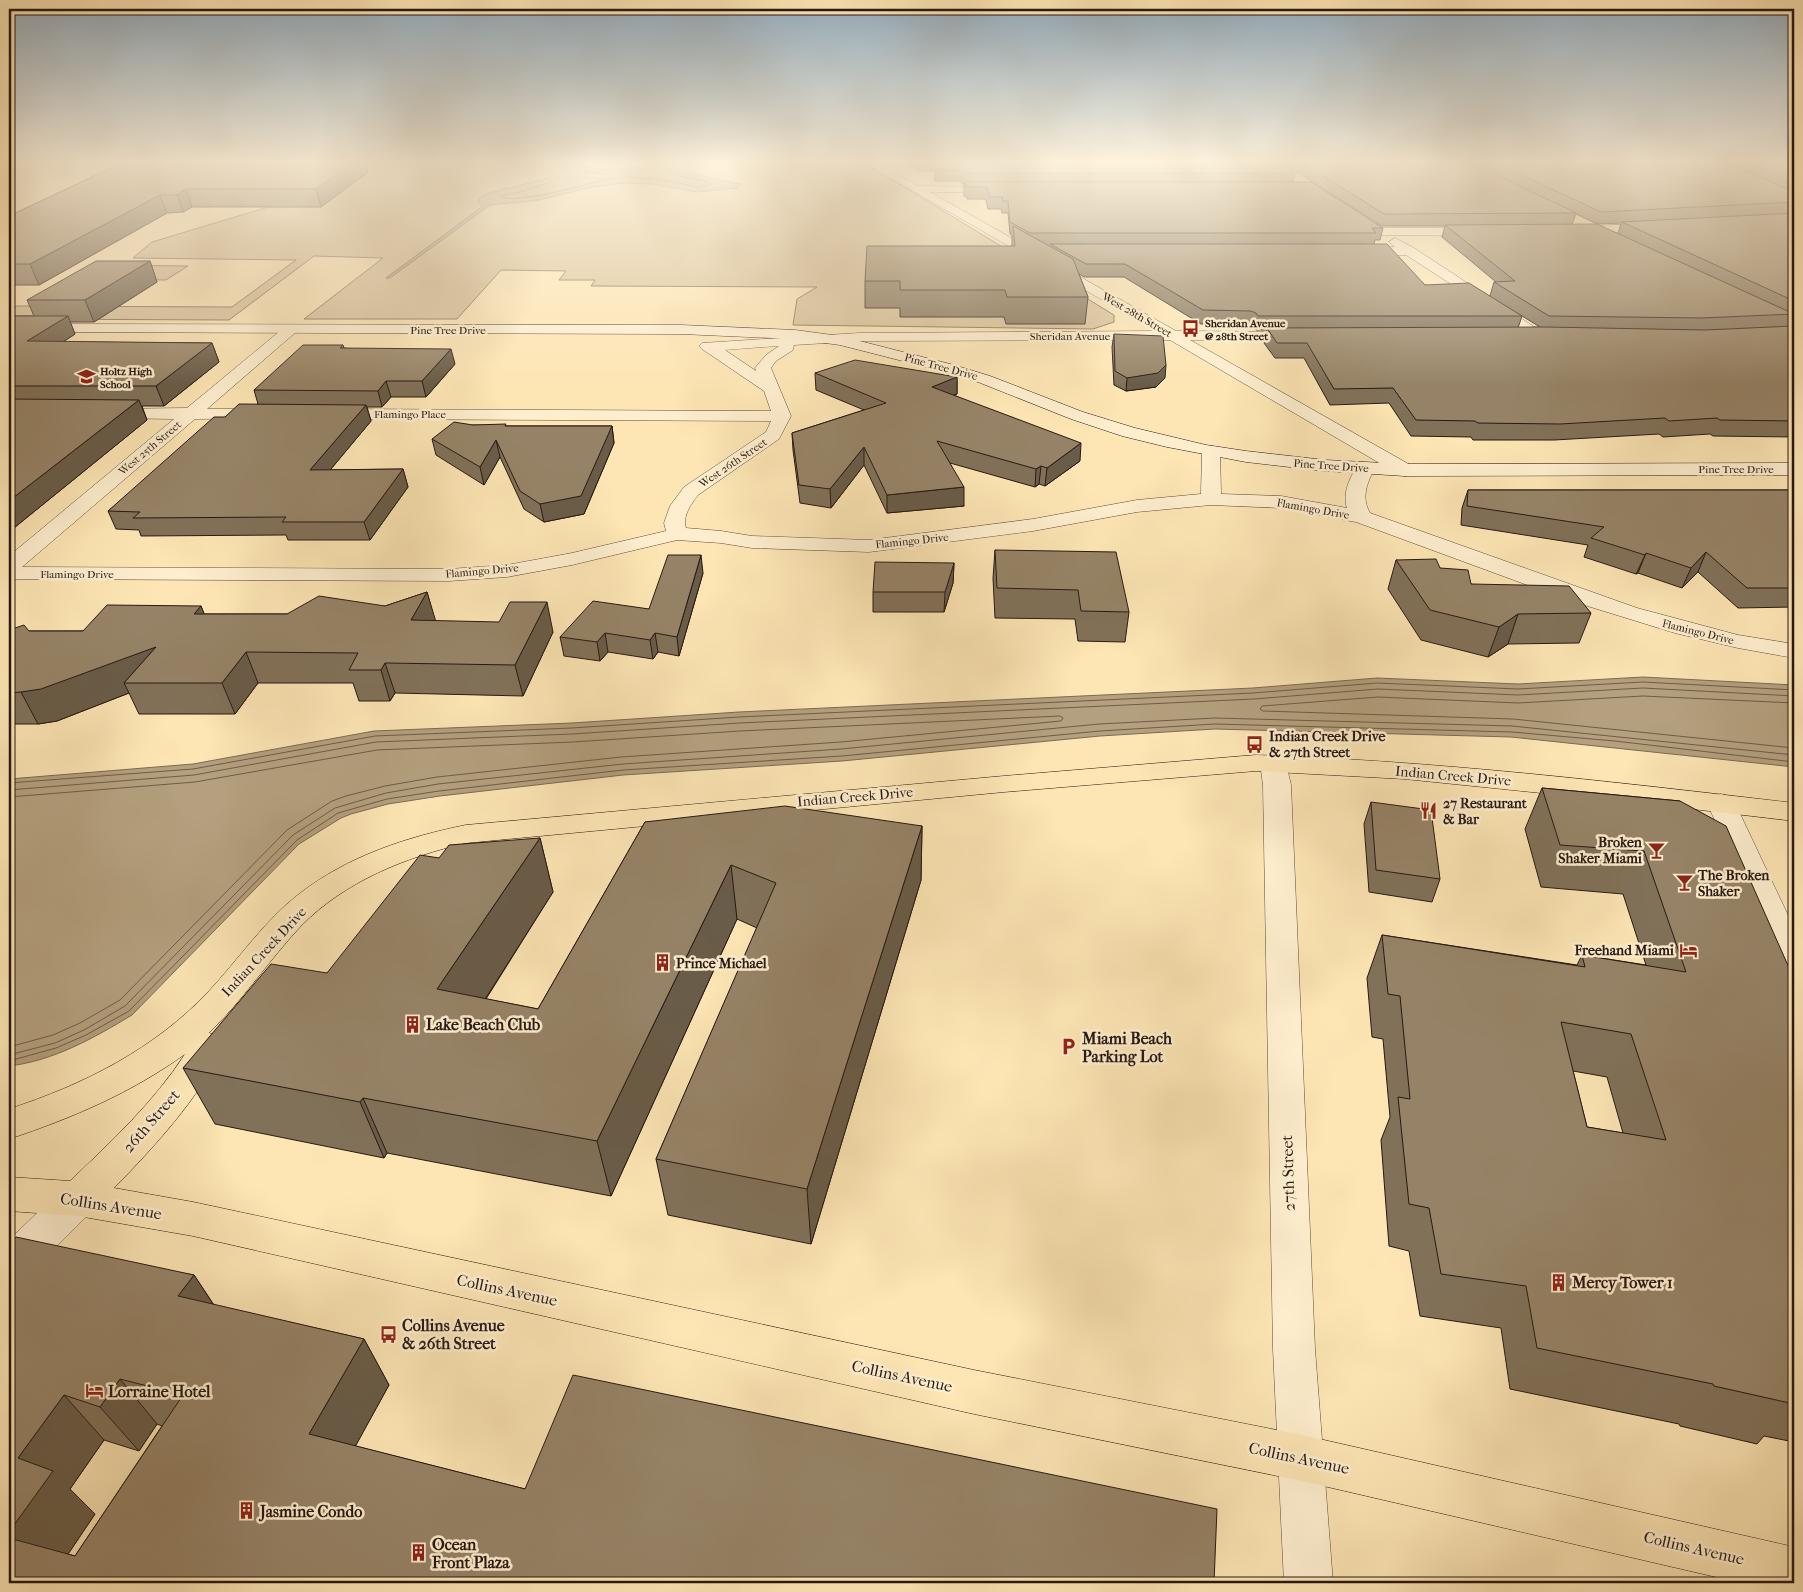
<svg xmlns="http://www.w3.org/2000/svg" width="1803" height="1592" viewBox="0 0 1803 1592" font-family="'IM FELL French Canon',serif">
<rect width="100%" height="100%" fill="#fde5b4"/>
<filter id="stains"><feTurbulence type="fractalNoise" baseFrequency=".004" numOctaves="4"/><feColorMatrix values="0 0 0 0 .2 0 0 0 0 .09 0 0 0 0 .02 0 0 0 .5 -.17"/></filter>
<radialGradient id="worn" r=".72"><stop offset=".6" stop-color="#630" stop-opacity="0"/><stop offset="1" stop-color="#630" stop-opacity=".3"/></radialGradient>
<path fill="#d9c299" stroke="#806e56" d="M384 162H860L909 190 1114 315V322L1093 329 793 325 797 299 817 287 591 286 595 280H559L566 271 501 270 457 319H304L383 258 314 256 229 320 9 319V311L17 306 232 307 296 260 133 258 152 242 358 180Z
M98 265 188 266 166 280 75 279Z"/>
<path fill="#b4a07e" stroke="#7c6a54" d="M561 162H583V165C603 175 635 167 655 162 661 161 669 162 675 162L674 166 681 171 740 184 738 188 697 192 652 184 623 183 587 188 539 200 490 205 390 278H386L483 206 477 201 485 194 549 178 556 174 551 169Z
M1643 677 1794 685V767L1511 737 1215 729 1100 736 842 761 623 775 440 796 388 804 351 814 341 818 299 844 132 1015C94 1038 53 1061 9 1066V779L193 764 374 731 572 723 739 712 1253 688 1377 678 1518 684Z"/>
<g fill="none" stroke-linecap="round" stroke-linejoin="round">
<path stroke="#6e5c49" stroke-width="1" d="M565 162 557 180 521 192 502 195 501 198C533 201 581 185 613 178L611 174 586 172 579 168 578 162
M653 162 650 169 629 173 628 177 665 180 697 187 710 185 709 182 679 176 670 169V162
M1794 703 1643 696 1518 703 1378 697 1262 706 1260 709 1263 711 1513 719 1794 748
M9 783 193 769 375 736 572 728 739 717 1253 693 1377 683 1518 689 1643 682 1794 690
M9 790 194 775 376 742 572 734 740 723 1254 699 1378 689 1518 695 1643 688 1794 696
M9 797 195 782 377 750 573 742 740 731 1060 716 1063 718 1061 721 841 742 621 757 437 777 385 786 346 796 332 801 287 830 120 1000 80 1023 53 1035 9 1047
M9 1055 55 1043 84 1030 125 1006 293 835 335 808 386 793 438 784 623 764 841 749 1099 724 1215 718 1512 726 1794 755
M9 1061 56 1048 86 1035 129 1011 297 840 338 813 387 799 439 791 623 770 842 756 1100 731 1215 724 1512 732 1615 741 1794 762"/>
<defs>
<path id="minor" d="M863 162H876L918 186 1005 187 1006 189 1005 191 1001 192H930L1176 331 1307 332 1309 335 1307 338 1302 339 1190 340 1412 466 1414 470 1412 474 1405 476 1398 474 1170 340 859 341 794 345 793 350 776 361 771 368 791 416 779 439 698 495C691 504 682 517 686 528L721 531 752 536 869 540 1033 519 1137 500 1201 494 1202 451 1205 447 1211 446 1217 447 1220 451 1221 494 1281 496 1347 508C1342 493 1350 477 1358 465L1365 463 1372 465 1374 469C1367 484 1361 497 1370 513L1637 608 1738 635 1794 644V658L1738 648 1675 633 1568 600 1356 522 1281 508 1211 505 1137 512 1033 531 869 552 752 548 721 543 677 540 572 565 507 577 449 581 9 579V556L174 419 108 418 102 417 99 413 102 409 187 408 286 326H296L298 329 296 332 207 409H265L271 410 274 414 271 418 195 419 22 567 449 569 507 565 572 553 666 531 664 523 670 506 684 487 766 432 771 421 333 419 327 418 324 414 327 410 333 409 771 411 764 391 702 349 699 346 702 343 859 333 1156 331ZM779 346 766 355 755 368 756 371 725 350Z
M1264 162H1277L1337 202 1331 205 1327 204Z
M1656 223 1662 227 1660 230 1572 235 1566 231 1572 227Z
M1380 228H1481L1487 232 1481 236 1376 235 1374 232Z
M1395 238 1414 248 1548 336 1546 339H1536L1406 255H1356L1350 251 1356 247H1395L1389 242Z
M1273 755 1282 757 1286 763 1291 785 1315 1349 1333 1583H1284L1273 1349 1263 785 1260 763 1264 757Z
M1721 794 1731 797 1735 803 1794 928V973L1783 969 1778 961 1707 803 1711 797Z
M78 1182 92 1187 97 1199 92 1211 23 1280 9 1286V1240L64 1187Z"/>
<path id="secondary" d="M9 324 681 325 795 330 840 336 954 365 990 376 1083 412 1135 428 1206 445 1246 451 1325 460 1405 464 1794 463V475L1405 476 1325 471 1246 462 1167 447 1122 436 1071 419 978 382 942 371 840 345 795 339 681 334 9 332Z"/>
<path id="primary" d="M1256 755C1436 761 1615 782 1794 803V821L1658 805 1405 779 1256 771 1004 792 466 843C406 857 345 881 301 926 269 960 243 1000 209 1033L220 1036 225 1046C197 1100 156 1145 114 1188L193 1202 974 1370 1302 1435 1794 1547V1583H1742L1302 1481 974 1414 193 1236 78 1216 9 1211V1177L70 1181C111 1142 154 1102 185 1054 131 1093 72 1118 9 1139V1109C83 1085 155 1049 209 991 239 959 264 921 299 894 348 856 407 837 466 825L1004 776Z"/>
</defs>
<use href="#minor" stroke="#5c4c3c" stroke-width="1"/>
<use href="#secondary" stroke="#271914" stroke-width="1"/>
<use href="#primary" stroke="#271914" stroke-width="1"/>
<use href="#minor" fill="#feeece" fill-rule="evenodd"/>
<use href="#secondary" fill="#feeece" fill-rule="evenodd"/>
<use href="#primary" fill="#fde5b4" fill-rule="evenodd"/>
</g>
<path fill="#817159" stroke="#271914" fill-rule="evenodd" d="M124 162 368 172 321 207H192L183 212 167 213 39 285H9V216Z
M908 162H1280L1295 173 1293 182 1383 228 1380 240H1375L1374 244 1425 285 1490 296 1494 282H1496L1442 237 1445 226H1382L1281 162H1794V318L1793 317 1789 326H1794V437L1713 436 1710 434 1663 437 1659 434 1554 440H1473L1471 437 1411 436 1389 403 1330 405 1304 358H1275L1264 343 1267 330H1256L1253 327 1248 325 1201 324 1124 277H1084L1079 274 1088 297 1085 324H1006L1004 317H900V308H865V281L1012 246V236L1010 234 1008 213H1002L1001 209H988L986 200 984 199H967V197L964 196V184H962L961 181H935V171H916V167H908ZM1576 214 1597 224 1621 223 1618 234 1572 224ZM1522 316 1540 327 1518 328Z
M150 261 157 282 94 322H70L75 334 63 342 212 343 219 362 164 406H142L147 420 9 532V316H34L27 300Z
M1114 334 1165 378 1156 387 1126 391 1114 385 1112 347Z
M343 345 344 348 455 364 426 397H391L382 407H367L371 421 330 470 403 469 408 487 370 540H288L286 535 141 536 139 530 116 529 108 511 225 417 258 404 254 390Z
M815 373 957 377V394L954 395 1080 461 1045 486 1039 484 1035 487 950 463 964 506 887 513 864 465 831 508 800 503 793 450 792 433 864 410 816 390Z
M473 425 507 426H612L614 443 584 514 544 522 524 509 500 457 484 485 436 455 432 439Z
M1468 490H1794V607L1738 608 1698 572 1682 588 1638 573 1636 574 1584 557 1588 545 1461 525 1462 508Z
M995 550 1129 612 1125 642 1078 641 1075 619 995 618 993 578Z
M1396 560 1440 568 1471 584 1591 613 1579 643 1508 644 1488 657 1421 640 1388 589Z
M954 563 953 583 944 612H873V592Z
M703 573 679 656 658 652 653 659 608 652 600 661 564 656 560 637 649 609Z
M427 592 435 621 553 632 523 696 395 693 390 701H359L353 683H258L235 714H139L129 693 57 721 38 724H9V630L29 631H83L201 606 204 614H287L385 606Z
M1542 788 1680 801 1794 979V1442L1764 1436 1757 1444 1680 1426 1679 1424 1510 1389 1501 1328 1420 1316 1409 1251 1389 1246 1381 1140 1390 1117 1383 1039 1372 1037 1367 978 1382 935 1577 965 1582 955 1646 965 1623 894 1541 887 1525 829ZM1573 1071 1607 1077 1623 1133 1587 1127Z
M1371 802 1440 879 1432 902 1369 892 1364 824Z
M645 822 922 826 921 880 811 1244 668 1215 656 1159 757 928 737 919 611 1196 387 1153 384 1158 215 1124 183 1068 327 973 439 858 540 838 553 892 486 999 538 1009Z
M9 1245 194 1275 214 1305 364 1339 389 1385 355 1446 525 1489 9 1583ZM157 1424 162 1426 75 1556 68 1554 95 1514 70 1489 104 1440 139 1451Z"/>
<path fill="#695c48" stroke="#271914" d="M354 162H366L368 172 321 207 316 189Z
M186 189 192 207 183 212 177 195Z
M160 195 167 213 39 285 30 264Z
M150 261 157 282 94 322 85 300Z
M68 316 75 334 35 360 27 341Z
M212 343 219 362 164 406 156 386Z
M451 349 455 364 426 397 422 381Z
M1166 365 1165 378 1156 387 1126 391 1127 378Z
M957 377V394L931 403 932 387Z
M386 381 391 397 382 407 378 391Z
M139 400 147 420 9 532V501Z
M366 405 371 421 316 487 310 470Z
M612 426 614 443 584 514 544 522 540 504Z
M496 440 500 457 484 485 480 467Z
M1081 443 1080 461 1045 486 1047 468Z
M864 447V465L831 508 830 489Z
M1041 466 1039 484 1035 487 1036 469Z
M403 469 408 487 370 540 364 522Z
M964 487V506L887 513V495Z
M1706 552 1698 572 1682 588 1691 568Z
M1646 553 1638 573 1636 574 1645 555Z
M701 555 703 573 679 656 677 637Z
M954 563 953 583 944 612 945 592Z
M427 592 436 622 411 620Z
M547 602 553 632 523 696 515 665Z
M201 606 213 636 194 614Z
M1518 614 1508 644 1488 657 1499 627Z
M605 633 608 652 600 661 597 642Z
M655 633 658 652 653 659 650 640Z
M156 647 124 683 129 693 57 721 38 724 21 692Z
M246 652 258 683 235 714 222 683Z
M385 663 395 693 390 701 381 670Z
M922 826 921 880 811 1244 807 1189Z
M540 838 553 892 456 1045 437 989Z
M731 865 737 919 611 1196 597 1141Z
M363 1098 387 1153 384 1158 360 1102Z
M194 1275 225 1322 178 1296Z
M364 1339 389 1385 338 1478 309 1434Z
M120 1379 157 1424 139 1451 100 1407Z
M64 1395 104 1440 70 1489 95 1514 52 1578 9 1540V1532L18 1458Z"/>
<path fill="#968367" stroke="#271914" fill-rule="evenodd" d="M124 162H354L316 189H186L177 195H160L30 264H9V216Z
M935 162H1280L1295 173H962L961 170H935Z
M1300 162H1469L1576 213 1384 214Z
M1493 162H1725L1794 192V202L1601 212Z
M1748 162H1794V183Z
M964 182H1311L1383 228H1372L1376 233H1030L1010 222 1008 201H1003L1002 197H989L987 188 984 187H968L967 185H965Z
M1794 213V301L1622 222Z
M1597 224 1794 314 1701 318 1549 316 1494 282 1515 281 1445 225Z
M1013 226 1073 259 1088 297H1007L1005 290H900V281H865L867 246H1015Z
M1050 244H1387L1425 285 1469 283 1522 316H1258L1256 313 1251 311 1203 310 1125 264H1086Z
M96 261H150L85 300H27Z
M9 316H68L27 341 212 343 156 386H9Z
M1794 326V421L1720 420 1717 418 1669 421 1665 418 1560 424 1478 423 1475 421 1416 420 1393 388 1334 389 1307 343H1277L1267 328 1545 327 1705 330Z
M1114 334 1163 336 1166 365 1158 373 1127 378 1115 371Z
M303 345H343L340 348 451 349 422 381H386L378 391 254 390Z
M855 360 957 377 932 387 1081 443 1047 468 1041 466 1036 469 937 441 964 487 887 495 864 447 830 489 799 485 792 433 886 403 815 373Z
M9 399 139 400 9 501Z
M239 404 366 405 310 470 403 469 364 522H282L286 517 133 518 140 512 108 511 214 417H225Z
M454 422 473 425 506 424 505 426H612L581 496 540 504 520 491 496 440 480 467 432 439Z
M1468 490H1794V588H1747L1706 552 1691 568 1646 553 1645 555 1591 538 1604 527 1467 506Z
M995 550 1116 552 1129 612 1081 611 1078 590 997 588Z
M668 555H701L677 637 655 633 650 640 605 633 597 642 560 637 593 601 649 609Z
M1436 559 1440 568 1468 570 1471 584 1569 586 1591 613 1518 614 1499 627 1430 610 1396 560Z
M875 562 954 563 945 592H873Z
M427 592 411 620 499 622 510 602H547L515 665 385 663 381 670H349L358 653 246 652 222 683H124L156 647 41 689 21 692 9 693V630L24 625 29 631H83L107 605 201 606 194 614H287L319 596 385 606Z
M1542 788 1680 801 1726 826 1794 979V1060L1790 1059 1794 1067V1395L1792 1394 1794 1400V1404L1714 1386 1713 1384 1537 1348 1526 1286 1441 1274 1429 1208 1409 1204 1398 1097 1410 1099 1400 996 1388 994 1382 935 1585 967 1582 955 1686 972 1644 851 1560 845ZM1561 1022 1631 1034 1666 1140 1587 1127Z
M1371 802 1431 810 1440 879 1376 870Z
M785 806 922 826 807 1189 656 1159 776 883 731 865 597 1141 363 1098 360 1102 183 1068 271 964 327 973 420 855 439 858 449 845 540 838 437 989 538 1009 645 822Z
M16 1237 194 1275 178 1296 364 1339 309 1434 525 1489 573 1375 1217 1509 1214 1583H9V1538L75 1556 183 1395 120 1379 100 1407 64 1395 18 1458 53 1471 9 1532V1245Z"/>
<linearGradient id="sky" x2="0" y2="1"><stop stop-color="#93acbe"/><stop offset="0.42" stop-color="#fef3dd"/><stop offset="1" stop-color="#fef3dd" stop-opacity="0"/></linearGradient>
<rect width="1803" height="385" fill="url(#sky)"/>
<defs>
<symbol id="bus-bare" viewBox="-9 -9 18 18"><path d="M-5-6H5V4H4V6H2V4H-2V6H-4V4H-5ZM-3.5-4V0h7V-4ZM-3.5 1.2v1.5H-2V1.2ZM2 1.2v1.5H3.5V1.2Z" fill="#8f2418" stroke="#feeece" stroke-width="2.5" paint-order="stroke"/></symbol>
<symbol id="school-bare" viewBox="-9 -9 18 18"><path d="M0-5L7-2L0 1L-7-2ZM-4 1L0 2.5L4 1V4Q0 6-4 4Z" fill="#8f2418" stroke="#feeece" stroke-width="2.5" paint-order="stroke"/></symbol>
<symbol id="restaurant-bare" viewBox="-9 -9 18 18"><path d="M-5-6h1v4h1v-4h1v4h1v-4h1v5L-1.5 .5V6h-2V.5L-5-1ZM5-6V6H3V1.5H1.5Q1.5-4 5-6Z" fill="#8f2418" stroke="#feeece" stroke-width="2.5" paint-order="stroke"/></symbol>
<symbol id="bar-bare" viewBox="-9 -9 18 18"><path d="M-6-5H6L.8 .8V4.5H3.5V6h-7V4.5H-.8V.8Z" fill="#8f2418" stroke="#feeece" stroke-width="2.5" paint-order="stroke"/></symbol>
<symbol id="hotel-bare" viewBox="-9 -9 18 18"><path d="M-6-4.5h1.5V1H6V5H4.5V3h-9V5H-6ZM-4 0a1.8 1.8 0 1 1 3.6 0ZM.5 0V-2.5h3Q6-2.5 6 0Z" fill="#8f2418" stroke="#feeece" stroke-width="2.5" paint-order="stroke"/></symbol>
<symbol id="building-bare" viewBox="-9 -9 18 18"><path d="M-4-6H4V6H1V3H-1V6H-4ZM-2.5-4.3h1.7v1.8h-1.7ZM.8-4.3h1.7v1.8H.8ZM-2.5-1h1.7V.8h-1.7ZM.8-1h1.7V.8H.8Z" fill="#8f2418" stroke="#feeece" stroke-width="2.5" paint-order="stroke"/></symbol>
<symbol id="parking-bare" viewBox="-9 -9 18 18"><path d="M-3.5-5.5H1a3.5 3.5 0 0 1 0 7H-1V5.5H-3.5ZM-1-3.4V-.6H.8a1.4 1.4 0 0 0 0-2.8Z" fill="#8f2418" stroke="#feeece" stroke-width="2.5" paint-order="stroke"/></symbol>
</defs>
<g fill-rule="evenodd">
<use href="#bus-bare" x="1178" y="316" width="25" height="25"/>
<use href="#school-bare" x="74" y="364" width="25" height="25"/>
<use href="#bus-bare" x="1242" y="732" width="25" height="25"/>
<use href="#restaurant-bare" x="1416" y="798" width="25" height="25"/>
<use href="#bar-bare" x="1644" y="838" width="25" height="25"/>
<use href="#bar-bare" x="1672" y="870" width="25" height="25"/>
<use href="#hotel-bare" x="1676" y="938" width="25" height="25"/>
<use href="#building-bare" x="650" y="950" width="25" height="25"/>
<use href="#building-bare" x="400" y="1012" width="25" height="25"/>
<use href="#parking-bare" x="1056" y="1034" width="25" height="25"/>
<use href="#building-bare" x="1546" y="1270" width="25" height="25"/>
<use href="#bus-bare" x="376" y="1322" width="25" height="25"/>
<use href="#hotel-bare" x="82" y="1378" width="25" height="25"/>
<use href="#building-bare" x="234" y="1498" width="25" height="25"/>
<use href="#building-bare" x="406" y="1540" width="25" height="25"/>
</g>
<g text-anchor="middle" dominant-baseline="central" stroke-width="5" stroke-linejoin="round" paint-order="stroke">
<g font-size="11" fill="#271914" stroke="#feeece">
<text transform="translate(1137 315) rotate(30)">West 28th Street</text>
<text x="448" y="330">Pine Tree Drive</text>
<text x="1070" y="336">Sheridan Avenue</text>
<text transform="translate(941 367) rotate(15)">Pine Tree Drive</text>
<text x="410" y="414">Flamingo Place</text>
<text transform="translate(150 448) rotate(-40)">West 25th Street</text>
<text transform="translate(733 463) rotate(-34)">West 26th Street</text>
<text transform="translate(1331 466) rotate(4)">Pine Tree Drive</text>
<text x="1736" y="469">Pine Tree Drive</text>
<text transform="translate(1313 509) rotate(10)">Flamingo Drive</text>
<text transform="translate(912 541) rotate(-6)">Flamingo Drive</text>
<text transform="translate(482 571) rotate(-5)">Flamingo Drive</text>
<text x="77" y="574">Flamingo Drive</text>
<text transform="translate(1698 632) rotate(14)">Flamingo Drive</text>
</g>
<g font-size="11" font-weight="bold" fill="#271914" stroke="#feeece" text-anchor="start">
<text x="1205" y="323">Sheridan Avenue<tspan x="1205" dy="13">@ 28th Street</tspan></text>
<text x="100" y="371">Holtz High<tspan x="100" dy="13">School</tspan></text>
</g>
<g font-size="14" font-weight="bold" fill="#271914" stroke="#feeece" text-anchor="start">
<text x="1269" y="736">Indian Creek Drive<tspan x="1269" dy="16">&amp; 27th Street</tspan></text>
<text x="1443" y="803">27 Restaurant<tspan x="1443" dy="16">&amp; Bar</tspan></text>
<text x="1642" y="842" text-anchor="end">Broken<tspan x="1642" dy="16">Shaker Miami</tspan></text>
<text x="1698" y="875">The Broken<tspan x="1698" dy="16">Shaker</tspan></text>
<text x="1674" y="950" text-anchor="end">Freehand Miami</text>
<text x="676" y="963">Prince Michael</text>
</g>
<g font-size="14" fill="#271914" stroke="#feeece">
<text transform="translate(1453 776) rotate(5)">Indian Creek Drive</text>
<text transform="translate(855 797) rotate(-5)">Indian Creek Drive</text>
<text transform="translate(264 952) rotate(-47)">Indian Creek Drive</text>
</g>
<g font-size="16" font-weight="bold" fill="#271914" stroke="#feeece" text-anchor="start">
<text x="426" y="1024">Lake Beach Club</text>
<text x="1082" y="1038">Miami Beach<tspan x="1082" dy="18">Parking Lot</tspan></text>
<text x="1572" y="1282">Mercy Tower 1</text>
<text x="402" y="1325">Collins Avenue<tspan x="402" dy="18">&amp; 26th Street</tspan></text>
<text x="108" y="1391">Lorraine Hotel</text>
<text x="260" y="1511">Jasmine Condo</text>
<text x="432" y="1544">Ocean<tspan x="432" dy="18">Front Plaza</tspan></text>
</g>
<g font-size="16" fill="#271914" stroke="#feeece">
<text transform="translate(151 1121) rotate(-49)">26th Street</text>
<text transform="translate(1288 1173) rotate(-92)">27th Street</text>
<text transform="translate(111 1206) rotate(9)">Collins Avenue</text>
<text transform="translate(507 1290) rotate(12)">Collins Avenue</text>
<text transform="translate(902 1376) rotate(12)">Collins Avenue</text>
<text transform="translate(1299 1458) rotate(12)">Collins Avenue</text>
<text transform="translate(1694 1548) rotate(13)">Collins Avenue</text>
</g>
</g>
<rect width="1803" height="1592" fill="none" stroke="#fde5b4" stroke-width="30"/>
<rect x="10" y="10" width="1783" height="1572" fill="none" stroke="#271914" stroke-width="2.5"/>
<rect x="15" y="15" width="1773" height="1562" fill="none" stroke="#271914"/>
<rect width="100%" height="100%" filter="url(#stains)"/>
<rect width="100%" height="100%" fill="url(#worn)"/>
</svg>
